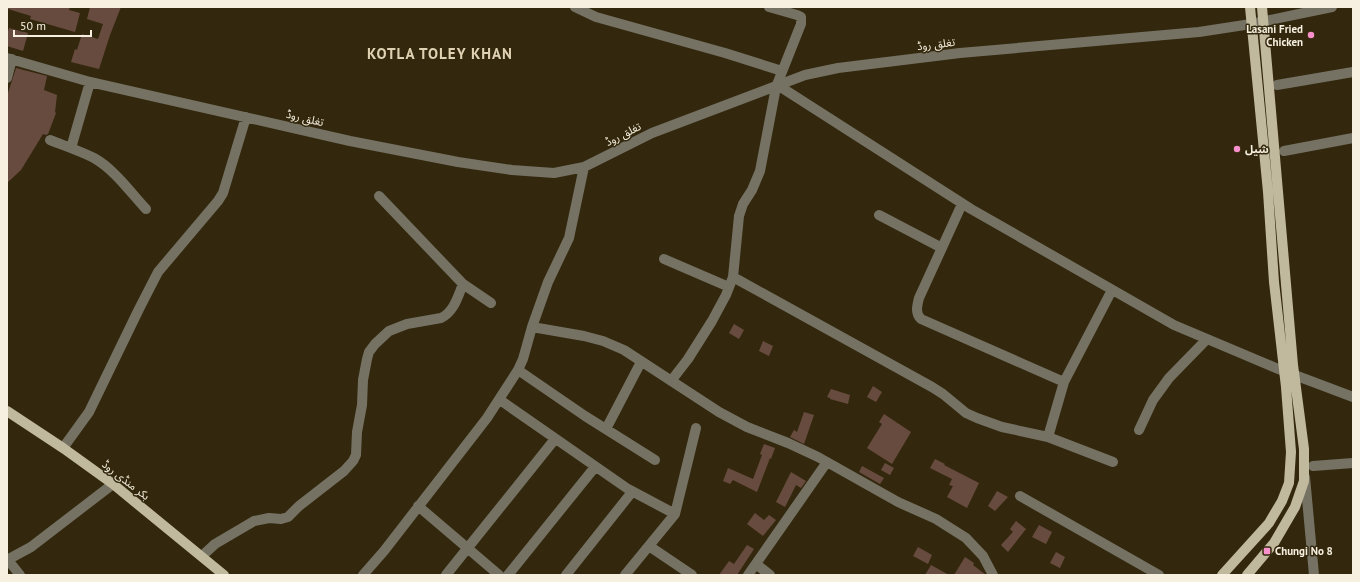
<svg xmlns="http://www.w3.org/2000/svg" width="1360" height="582" viewBox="0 0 1360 582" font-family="'PT Sans','Noto Sans Arabic',sans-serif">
<rect width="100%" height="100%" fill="#33280d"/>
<path fill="#684b3f" d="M8 7H70L69 10 80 13 75 32 30 19 31 16 8 9Z
M90 7H121L110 35 99 69 71 62 75 49 77 50 82 34 98 39 103 24 87 19Z
M9 28 28 33 23 51 7 46V34Z
M16 68 47 76 44 90 57 95 55 112 56 113 48 134 46 135 43 134 21 170 7 183V96Z
M734 324 744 330 739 339 729 333Z
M763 341 773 346 769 356 759 351Z
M873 386 882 392 876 402 867 397Z
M831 389 850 395 848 404 830 399V398L827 397Z
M804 412 814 415 804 444 790 437 794 430 797 432Z
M884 414 911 432 892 464 867 448 882 424 879 422Z
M764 444 775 448 771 459 770 458 757 492 733 480 730 484 723 481 728 468 753 479 762 455 760 454Z
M935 459 945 464 944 465 979 483 967 508 947 497 953 486 949 485 952 479 930 468Z
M885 463 894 468 890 475 881 470Z
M862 466 884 478 880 484 859 472Z
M791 472 806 481 801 488 796 485 785 507 776 502Z
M997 491 1008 497 995 511 988 506Z
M755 513 764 520 769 515 776 520 763 536 747 524Z
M1016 521 1026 529 1008 552 1001 545 1013 532 1010 529Z
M1039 525 1052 532 1046 544 1032 537Z
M747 545 754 549 737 575H719L729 561 734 564Z
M918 547 932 555 928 564 913 556Z
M1056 552 1065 557 1060 568 1050 563Z
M965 557 974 563 973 565 986 575H954Z
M931 565 949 575H925Z"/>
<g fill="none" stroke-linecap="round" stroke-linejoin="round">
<path stroke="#757264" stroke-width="10" d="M575 7 596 17 725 53 782 71
M7 58 90 82 350 141 458 162 512 170 554 173 584 167 652 133 805 75 838 68 960 53 1199 32 1251 24 1332 7
M7 78 12 59
M1277 85 1353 72
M779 86 971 209 1174 325 1276 368 1353 397
M50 140C65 146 80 151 94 158 114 169 131 193 146 209
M71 148 90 82
M1284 151 1353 138
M379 196 463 284 491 303
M962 204 919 298C917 306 915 313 921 319L1064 382
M879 215 942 248
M664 259 729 287
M733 277 932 387 943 394 966 413 977 418 1002 427 1048 437 1113 462
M532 327 584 336 603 341 624 350 719 412 747 427 788 443 818 457 898 502 936 519 966 538 983 556 993 575
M518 370 585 416 655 460
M671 381 688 359 712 321 726 295 733 277 739 216 743 204 752 190 760 171 776 87 801 24V17L797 15 769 7
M500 400 628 489 675 514
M606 429 641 362
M1139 430 1153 400 1169 378 1207 339
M1048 437 1064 382 1112 290
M63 448 89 412 139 309 158 272 218 201 223 193 246 117
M1313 466 1353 463
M1305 477 1314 575
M1020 496 1159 575
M418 506 499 575
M649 546 692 575
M202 556 215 544 254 521 269 518 281 519 288 517 299 506 344 471 353 461 356 455 357 432 362 405 363 380 367 359 369 352 375 344 389 331 407 324 441 318C454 312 458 296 463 284
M7 560 31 547 113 484
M8 560 20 575
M756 564 770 575
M363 575 384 551 487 418 518 370 523 359 532 327 548 282 569 238 584 167
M446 575 555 439
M508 575 595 467
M566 575 632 492
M625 575 675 514 696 428
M748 575 827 462"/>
<path stroke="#c1b99e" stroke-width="10" d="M7 411 63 448 113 484 224 575
M1222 575 1269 523 1282 501 1289 483 1291 452 1286 387 1274 282 1268 192 1250 7
M1247 575 1274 543 1295 507 1304 481V449L1293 365 1262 7"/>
</g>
<g fill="#f890cb" stroke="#33280d" stroke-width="1.5">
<circle cx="1311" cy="35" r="4"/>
<circle cx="1237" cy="149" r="4"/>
<rect x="1263" y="547" width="8" height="8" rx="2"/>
</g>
<g text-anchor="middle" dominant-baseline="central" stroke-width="3" stroke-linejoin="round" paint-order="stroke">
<g font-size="11" font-weight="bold" fill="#f7f0e0" stroke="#33280d" text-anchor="start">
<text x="1303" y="29" text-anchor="end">Lasani Fried<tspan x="1303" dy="13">Chicken</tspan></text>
<text x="1245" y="149">شیل</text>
<text x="1275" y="551">Chungi No 8</text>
</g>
<g font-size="11" fill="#f7f0e0" stroke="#33280d">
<text transform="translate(936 44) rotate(-7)">تغلق روڈ</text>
<text transform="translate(305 118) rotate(13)">تغلق روڈ</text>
<text transform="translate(623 134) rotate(-27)">تغلق روڈ</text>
<text transform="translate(126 480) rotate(38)">بکر منڈی روڈ</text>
</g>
<g font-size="15" font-weight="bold" letter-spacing="1" fill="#dfd2b2" stroke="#33280d">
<text x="440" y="53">KOTLA TOLEY KHAN</text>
</g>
</g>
<rect width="1360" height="582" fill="none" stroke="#f7f0e0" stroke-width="16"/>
<path d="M14 30v6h77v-6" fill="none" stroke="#f7f0e0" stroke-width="2"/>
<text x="20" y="30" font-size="12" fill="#f7f0e0" stroke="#33280d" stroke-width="3" paint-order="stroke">50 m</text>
</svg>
